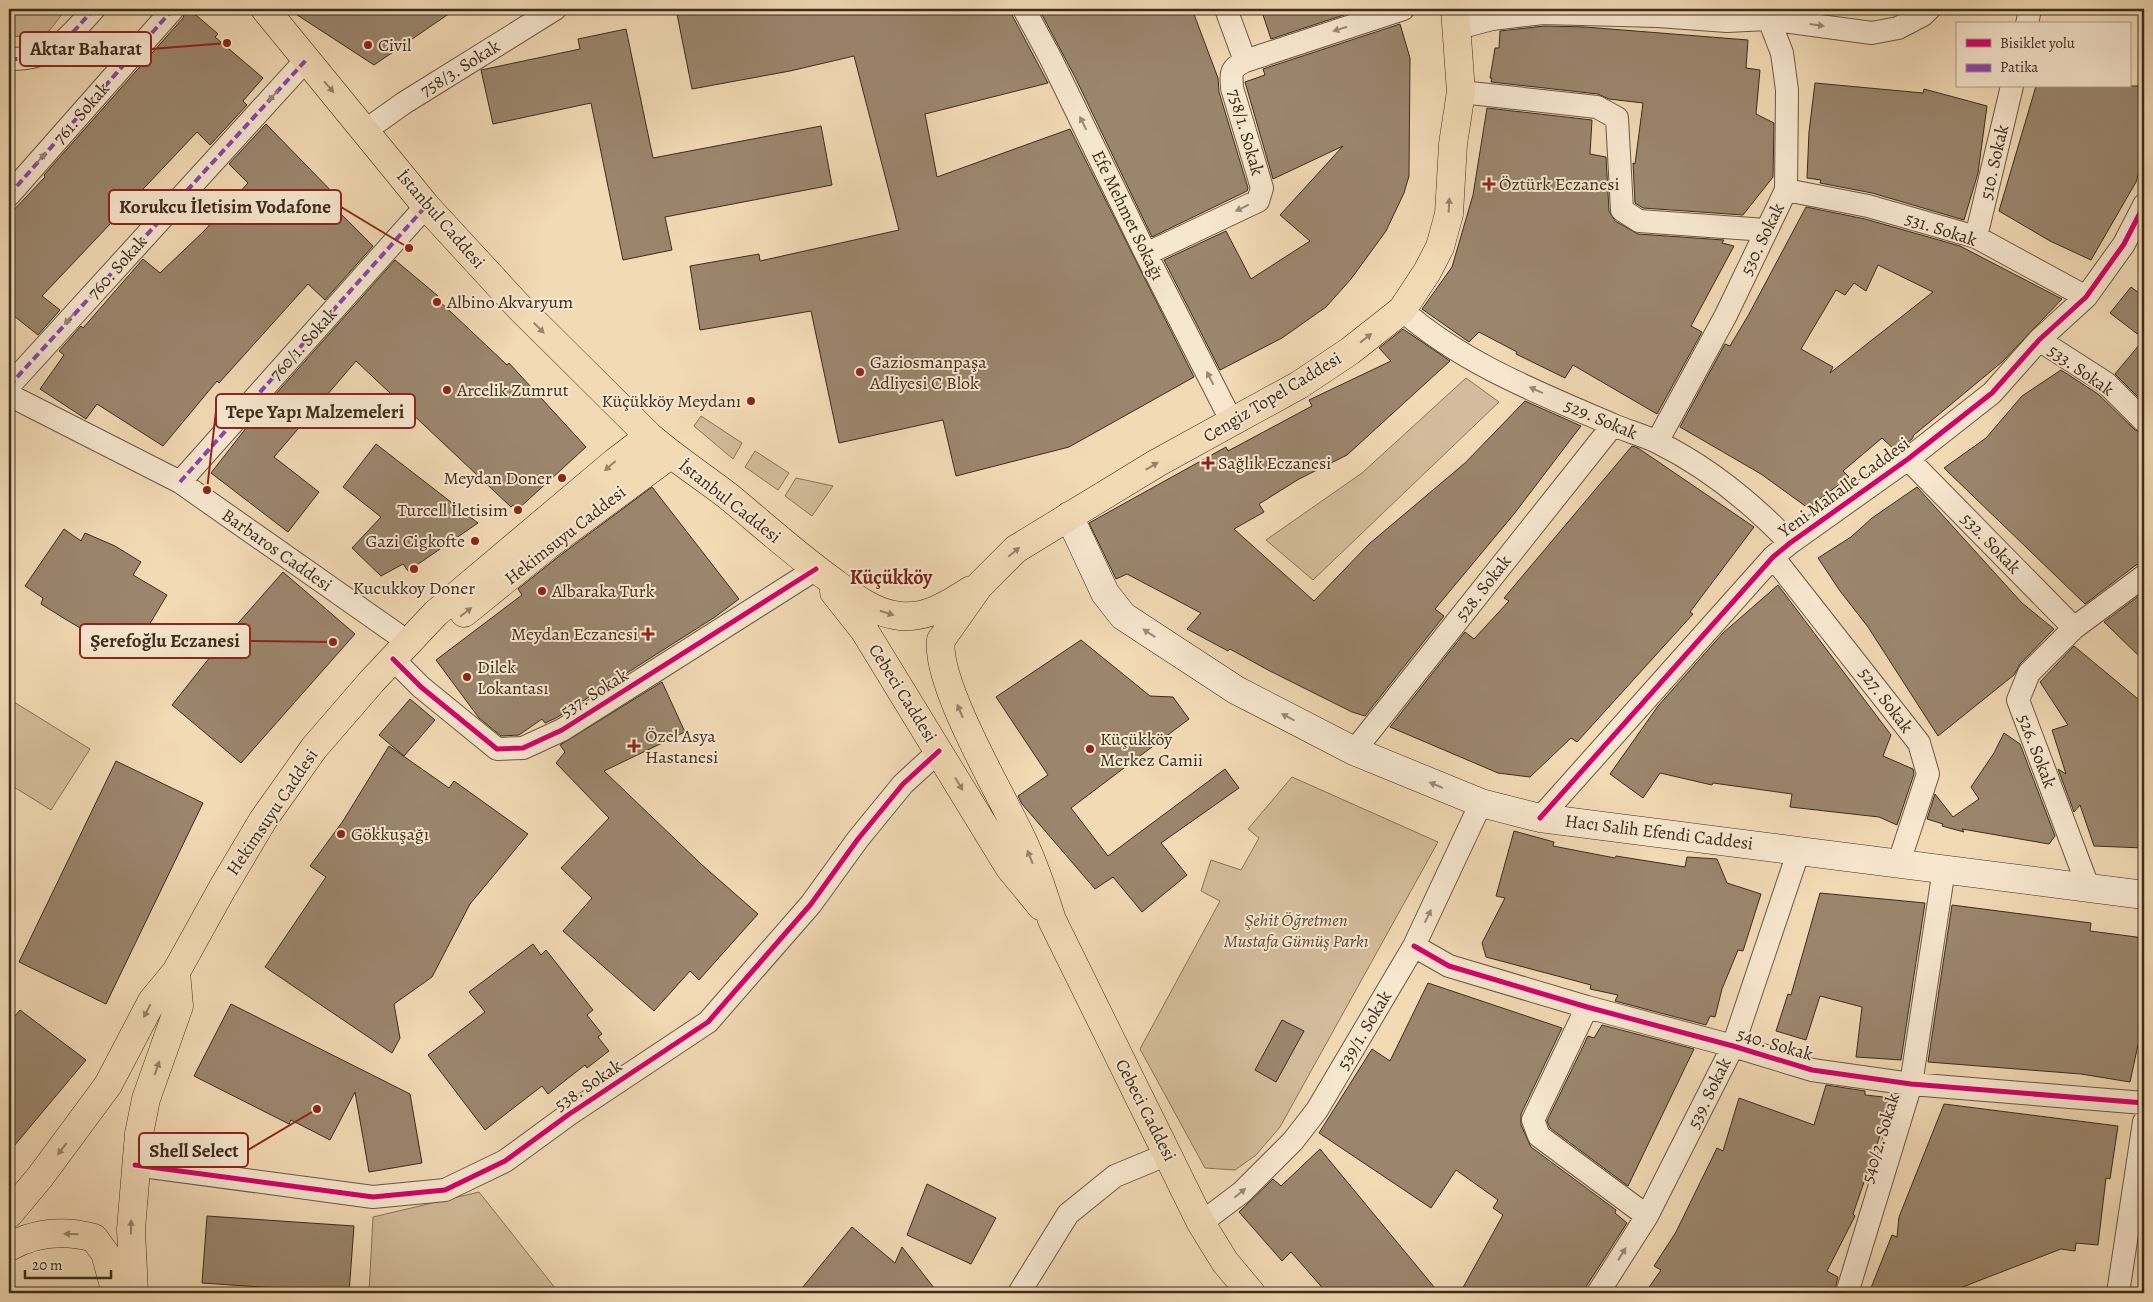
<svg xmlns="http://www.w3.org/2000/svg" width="2153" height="1302" viewBox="0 0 2153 1302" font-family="Alegreya,serif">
<rect width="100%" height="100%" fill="#f2dab5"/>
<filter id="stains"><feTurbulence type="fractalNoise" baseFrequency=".004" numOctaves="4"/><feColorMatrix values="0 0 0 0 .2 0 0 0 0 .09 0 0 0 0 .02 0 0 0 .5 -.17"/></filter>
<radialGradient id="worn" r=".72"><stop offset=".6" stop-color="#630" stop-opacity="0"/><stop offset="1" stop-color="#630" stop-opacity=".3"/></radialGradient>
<path fill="#d3bc9b" stroke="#88745c" d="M9 9H66L49 31 35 35 9 37Z
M1466 378 1499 402 1313 580 1266 540 1362 473Z
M701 416 742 443 733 459 694 426Z
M755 451 789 473 778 490 745 467Z
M796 478 833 486 812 516 785 496Z
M9 699 90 749 51 810 9 784Z
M1292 777 1438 842 1280 1127 1256 1155 1235 1170 1205 1168 1140 1049 1220 901 1201 891 1211 860 1241 870 1259 838 1248 829Z
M479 1192 559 1293H369L373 1217Z"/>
<path fill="#9b866d" stroke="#3c2c1e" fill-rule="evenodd" d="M186 9H189L218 34 215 37 263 78 243 101 247 105 210 145 197 132 42 296 60 310 38 335 9 312V215L45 177 44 175 183 18Z
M288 9H456L374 65Z
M676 9H1011L1012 15 1048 83 925 114 937 177 1070 129 1194 377 1069 447 956 476 943 420 839 443 811 311 700 330 690 266 759 254 760 261 899 230 854 56 790 71 692 89Z
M1039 9H1192L1218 78 1219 92 1248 188 1247 191 1152 237 1075 77Z
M1261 9H1362L1271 39Z
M1400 24 1410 58 1409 176 1404 193 1386 231 1351 279 1326 307 1282 338 1220 370 1164 260 1226 231 1251 279 1310 241 1280 215 1343 146 1273 179 1245 82 1265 75 1263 69Z
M1544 26 1585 27 1748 40 1746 68 1760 70 1756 114 1774 123 1773 177 1743 215 1643 208 1635 203 1633 163 1635 164 1643 103 1609 99 1598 94 1491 82 1492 78H1490L1495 48H1499L1500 31Z
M626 29 653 158 821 126 832 185 665 217 672 250 623 260 591 103 493 124 481 70 580 49 578 39Z
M1815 83 1923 93 1924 89 1987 106 1978 173 1964 220 1872 193 1820 183 1821 180 1807 178 1809 132Z
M2036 86H2144V154L2136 182 2091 260 2050 241 1999 211Z
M1487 108 1592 120 1590 154 1606 157 1609 211 1615 221 1638 234 1724 240 1722 243 1734 246 1691 326 1702 332 1657 414 1573 365 1565 378 1516 354 1517 352 1479 332 1469 342 1422 309 1452 267 1473 195Z
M266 124 341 201 334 207 373 246 325 300 308 284 219 383 217 381 163 446 97 404 86 419 40 389 64 355 59 351 81 326 83 328 143 259 160 273 204 231 248 183 229 164Z
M1806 207 1865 219 1960 246 2062 299 2002 362 1914 435 1912 439 1896 451 1882 438 1843 471 1849 477 1808 508 1761 474 1680 427 1725 344 1730 346 1749 314ZM1878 265 1933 292 1830 373 1833 367 1801 349 1836 290 1845 295 1854 283 1866 291Z
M395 260 438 296 436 298 507 365 509 363 586 447 517 510 513 505 511 507 356 361 274 457 319 492 288 532 211 473 250 423Z
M2131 287 2144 297V403L2115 374 2144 339 2110 313Z
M1403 329 1450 361 1347 455 1299 479 1259 504 1264 512 1234 529 1314 601 1369 544 1465 463 1525 401 1581 426 1514 514 1435 609 1444 616 1365 716 1352 712 1268 670 1230 649 1228 651 1187 629 1201 613 1127 574 1116 579 1089 523 1226 447 1228 451 1312 406 1309 400 1391 361 1379 348Z
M2061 370 2098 394 2135 430 2144 434V563L2136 565 2085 604 1944 468 1986 438 2022 396Z
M376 444 478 523 408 571 403 564 381 576 352 548 381 517 343 487Z
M1632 446 1638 448 1754 527 1690 612 1693 614 1577 742 1571 738 1530 777 1498 773 1390 727 1465 632 1474 639 1509 601 1504 598Z
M652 487 739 599 715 617 556 718 545 723 542 719 519 735 501 736 479 718 436 660 522 595 518 589 558 557Z
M1917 487 2022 603 2054 629 2020 664 2014 675 1938 736 1868 627 1840 591 1818 558 1851 537 1872 518Z
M64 529 81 541 85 533 115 546 141 562 133 575 167 595 133 652 100 633 97 638 65 619 41 604 43 598 25 586Z
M283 572 355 634 241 763 172 705 226 637Z
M1778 585 1891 735 1883 756 1913 769 1914 774 1897 825 1879 817 1790 807 1792 794 1713 783 1712 785 1660 773 1643 798 1610 774 1658 706 1723 633Z
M2144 592V661L2104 622Z
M1081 640 1150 696 1173 697 1189 719 1071 808 1108 856 1225 769 1239 788 1161 843 1187 875 1142 912 1113 877 1095 889 1022 804 1018 796 1048 775 996 697Z
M2074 646 2144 704V848L2094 846 2080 805 2074 812 2058 769 2066 774 2052 730 2068 725 2040 682Z
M662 682 685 732 604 771 701 864 758 914 699 980 690 971 654 1011 563 931 592 898 561 868 609 818 556 763 565 752 560 745Z
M410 699 435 720 404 756 379 735Z
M2004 733 2020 744 2055 836 2049 844 1962 829 1964 832 1942 826 1943 824 1927 819 1935 794 1953 817 1979 799 1971 787 1994 753Z
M389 746 449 788 454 781 528 834 470 904 432 977 394 1004 400 1038 392 1053 265 967 326 877 310 866 343 821Z
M116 761 203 803 106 1004 19 962Z
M1514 831 1554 842 1553 846 1615 858 1616 856 1685 867 1687 857 1717 859 1727 883 1761 894 1743 951 1738 950 1722 989 1715 1017 1710 1016 1706 1025 1615 1001 1618 995 1590 989 1591 985 1486 957 1482 943 1505 898 1496 896Z
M1820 893 1925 903 1901 1060 1856 1057 1862 1007 1820 996 1806 1040 1776 1031 1788 994 1791 995Z
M1952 905 2091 923 2090 931 2144 938V1017L2130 1082 2081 1074 1928 1062Z
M533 944 541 955 546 950 593 1010 587 1015 602 1034 598 1037 609 1051 587 1068 585 1065 548 1094 542 1086 485 1130 428 1055 485 1012 469 992Z
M1428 983 1562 1028 1521 1114V1125L1531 1147 1616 1210 1615 1213 1627 1223 1582 1293H1460L1503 1215 1493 1208 1498 1200 1456 1170 1431 1208 1319 1133 1372 1049 1390 1061Z
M231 1004 410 1094 422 1163 369 1172 355 1092 330 1140 291 1120 289 1124 194 1076Z
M20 1010 86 1060 9 1152V1023Z
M1282 1020 1304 1031 1276 1082 1255 1070Z
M1602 1025 1694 1049 1628 1186 1550 1128 1547 1121 1588 1036 1594 1038Z
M1826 1085 1865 1091V1095L1893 1098 1853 1214 1855 1216 1827 1271 1838 1277 1834 1293H1645L1661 1270 1654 1266 1676 1232 1717 1148 1723 1151 1739 1098 1814 1125Z
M1944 1104 2118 1126 2110 1179 2106 1178 2098 1245 2076 1243 2075 1251 2061 1249 1947 1293H1869L1892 1235 1897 1237 1899 1217Z
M1320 1149 1439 1293H1327L1291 1252 1282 1261 1239 1212 1273 1179 1281 1186Z
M927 1184 996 1218 971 1264 907 1235Z
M207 1216 354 1226 349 1293 202 1283Z
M852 1227 895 1263 902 1247 938 1293H798Z"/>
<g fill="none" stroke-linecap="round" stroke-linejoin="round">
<defs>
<path id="minor" d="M1024 9 1051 59 1146 254 1232 422
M2027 24 2030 9
M1458 28 1492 19 1543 13 1658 16 1727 21 1768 19 1872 33 1898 28 1923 15 1929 9
M9 59C54 60 66 39 94 9
M1245 61 1403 9
M1461 92 1597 107 1617 118 1622 210 1639 221 1766 230
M366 130 404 103 555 9
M1786 190 1868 206 1976 237 2086 297
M9 195 173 9
M1976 237 2012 86
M1146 254 1258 201 1262 188 1232 88C1231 72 1230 69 1245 61L1226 9
M1402 310C1462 363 1539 393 1611 424 1626 431 1643 435 1657 442 1708 467 1751 502 1790 543
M2039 340 2106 383 2144 421
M9 386 306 60
M9 395 180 482 408 642
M1657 442 1726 315 1786 190 1787 90 1782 53 1765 9
M1908 459 2074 628
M180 482 426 206
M1773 557 1919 743 1928 774 1898 865
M393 659 421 687 497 749 523 748 562 730 816 569
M1354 751 1613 425
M1540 818 1773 557 1790 543 1908 459 1992 393 2039 340 2086 297 2124 244 2144 205
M2089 889 2018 700 2029 673 2074 628 2144 576
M1414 946 1449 966 1587 1007 1733 1046 1812 1070 1911 1084 2144 1103
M1587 1007 1533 1120 1539 1136 1647 1216
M135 1165 373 1197 445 1190 505 1161 568 1115 708 1022 811 904 858 839 903 784 939 751
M1201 1223 1242 1192 1293 1141 1317 1110 1414 946 1481 803
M1019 1293 1068 1214 1115 1176 1168 1154
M1598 1293 1647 1216 1733 1046 1799 850
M1847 1293 1911 1084 1944 869
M2118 1293 2144 1122"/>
<path id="secondary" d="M1069 516 1105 593 1123 616 1236 690 1354 751 1481 803 1540 818 2144 895"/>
<path id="primary" d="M265 9 426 206 519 307 649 436C674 458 702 476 728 496 762 524 795 554 831 580 850 594 870 611 894 615 923 621 948 605 971 590
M834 592 864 630 1009 867 1041 906
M464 613 548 545 670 455
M9 1214 40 1177 108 1085 152 1001 176 972 222 889 263 820 314 748 372 681 436 613 615 462 649 436
M9 1247C36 1232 65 1230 94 1238L105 1253 116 1293
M134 1293 131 1229 139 1134 146 1099 179 1006 176 972
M1251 1293 1225 1262 1201 1223 1052 920C1043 892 1034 864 1021 837 1001 794 935 683 941 640L979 586 1016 549 1157 463 1299 385 1350 351 1402 310 1427 272 1440 247 1449 214 1453 144 1461 92 1455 9"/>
</defs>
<use href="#minor" stroke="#6a5844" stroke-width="24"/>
<use href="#secondary" stroke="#3c2c1e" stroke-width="29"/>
<use href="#primary" stroke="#3c2c1e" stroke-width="29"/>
<use href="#minor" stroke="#f7e7cf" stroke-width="22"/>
<use href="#secondary" stroke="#f7e7cf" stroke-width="28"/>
<use href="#primary" stroke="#f2dab5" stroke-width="28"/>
<path stroke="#8e44ad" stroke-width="4" stroke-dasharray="8 4" stroke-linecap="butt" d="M9 59C54 60 66 39 94 9
M9 195 173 9
M9 386 306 60
M180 482 426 206"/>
<defs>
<path id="cycleway" d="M393 659 421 687 497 749 523 748 562 730 816 569
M1540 818 1773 557 1790 543 1908 459 1992 393 2039 340 2086 297 2124 244 2144 205
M1414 946 1449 966 1587 1007 1733 1046 1812 1070 1911 1084 2144 1103
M135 1165 373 1197 445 1190 505 1161 568 1115 708 1022 811 904 858 839 903 784 939 751"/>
</defs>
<use href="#cycleway" stroke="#f7e7cf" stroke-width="8"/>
<use href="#cycleway" stroke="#d6006c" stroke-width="5"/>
</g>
<defs><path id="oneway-solid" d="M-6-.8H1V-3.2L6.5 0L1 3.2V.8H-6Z" transform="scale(1.25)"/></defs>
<g fill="#9a8a76">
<use href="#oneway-solid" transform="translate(1817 25) rotate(8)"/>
<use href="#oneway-solid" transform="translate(1340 29) rotate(162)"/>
<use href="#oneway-solid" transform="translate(273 96) rotate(132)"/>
<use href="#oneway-solid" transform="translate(1083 123) rotate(-116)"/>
<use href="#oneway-solid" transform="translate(41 158) rotate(-49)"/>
<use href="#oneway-solid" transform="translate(1242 208) rotate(154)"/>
<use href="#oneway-solid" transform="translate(69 319) rotate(132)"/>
<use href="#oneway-solid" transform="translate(1210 378) rotate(-117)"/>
<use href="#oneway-solid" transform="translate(1536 390) rotate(-156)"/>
<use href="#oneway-solid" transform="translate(1149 633) rotate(-147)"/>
<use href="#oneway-solid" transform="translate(1288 717) rotate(-152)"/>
<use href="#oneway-solid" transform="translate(1436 785) rotate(-158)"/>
<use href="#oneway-solid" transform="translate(1428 916) rotate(-65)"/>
<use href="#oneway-solid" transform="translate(1240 1193) rotate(-40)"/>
<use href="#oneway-solid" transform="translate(1622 1254) rotate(-58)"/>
</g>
<g fill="#97836a">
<use href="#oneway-solid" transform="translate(329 87) rotate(49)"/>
<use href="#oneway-solid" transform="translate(1449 205) rotate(-87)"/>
<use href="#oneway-solid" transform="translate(539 328) rotate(45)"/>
<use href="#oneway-solid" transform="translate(1366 338) rotate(-38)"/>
<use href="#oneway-solid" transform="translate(610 466) rotate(139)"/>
<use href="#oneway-solid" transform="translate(1152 466) rotate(-31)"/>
<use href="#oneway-solid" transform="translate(1014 552) rotate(-40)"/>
<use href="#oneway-solid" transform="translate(466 612) rotate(-38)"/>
<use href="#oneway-solid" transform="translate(887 613) rotate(18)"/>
<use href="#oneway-solid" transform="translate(960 711) rotate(-113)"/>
<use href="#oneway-solid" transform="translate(959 784) rotate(59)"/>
<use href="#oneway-solid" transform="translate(1030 857) rotate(-112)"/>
<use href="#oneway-solid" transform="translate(147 1011) rotate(117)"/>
<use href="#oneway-solid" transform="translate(157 1068) rotate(-71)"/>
<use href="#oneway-solid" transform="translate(62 1149) rotate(127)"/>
<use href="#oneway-solid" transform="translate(131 1227) rotate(-89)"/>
<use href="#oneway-solid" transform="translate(71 1234) rotate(-178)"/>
</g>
<g fill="#8f2418" stroke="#f7e7cf" stroke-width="2">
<circle cx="368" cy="45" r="5"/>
<path d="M1486.5 176.5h5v5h5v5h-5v5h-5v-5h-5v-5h5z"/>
<circle cx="437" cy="302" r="5"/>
<circle cx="860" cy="372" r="5"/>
<circle cx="447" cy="390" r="5"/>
<circle cx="751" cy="401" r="5"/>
<path d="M1205.5 455.5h5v5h5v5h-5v5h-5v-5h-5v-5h5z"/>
<circle cx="562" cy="478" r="5"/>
<circle cx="518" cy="510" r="5"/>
<circle cx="475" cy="541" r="5"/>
<circle cx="414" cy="569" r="5"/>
<circle cx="542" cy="591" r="5"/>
<path d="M645.5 626.5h5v5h5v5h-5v5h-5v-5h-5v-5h5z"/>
<circle cx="467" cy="677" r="5"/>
<path d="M631.5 738.5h5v5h5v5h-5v5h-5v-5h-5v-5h5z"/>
<circle cx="1090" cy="749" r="5"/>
<circle cx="341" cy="834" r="5"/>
</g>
<g text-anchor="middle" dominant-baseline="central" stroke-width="4" stroke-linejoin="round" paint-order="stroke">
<g font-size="18" fill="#3c2c1e" stroke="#f7e7cf" text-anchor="start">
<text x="378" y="45">Civil</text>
<text x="1499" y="184">Öztürk Eczanesi</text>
<text x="447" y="302">Albino Akvaryum</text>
<text x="870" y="362">Gaziosmanpaşa<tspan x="870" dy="21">Adliyesi C Blok</tspan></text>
<text x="457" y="390">Arcelik Zumrut</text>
<text x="741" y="401" text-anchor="end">Küçükköy Meydanı</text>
<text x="1218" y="463">Sağlık Eczanesi</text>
<text x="552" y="478" text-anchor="end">Meydan Doner</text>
<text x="508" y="510" text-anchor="end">Turcell İletisim</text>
<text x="465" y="541" text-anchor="end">Gazi Cigkofte</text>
<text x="414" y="588" text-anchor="middle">Kucukkoy Doner</text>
<text x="552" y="591">Albaraka Turk</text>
<text x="638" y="634" text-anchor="end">Meydan Eczanesi</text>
<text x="477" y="667">Dilek<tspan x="477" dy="21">Lokantası</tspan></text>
<text x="645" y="736">Özel Asya<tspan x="645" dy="21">Hastanesi</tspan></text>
<text x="1100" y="739">Küçükköy<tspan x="1100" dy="21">Merkez Camii</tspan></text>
<text x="351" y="834">Gökkuşağı</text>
</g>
<g font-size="18" fill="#3c2c1e" stroke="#f7e7cf">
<text transform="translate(460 68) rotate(-32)">758/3. Sokak</text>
<text transform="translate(81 113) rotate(-49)">761. Sokak</text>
<text transform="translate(1246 132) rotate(74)">758/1. Sokak</text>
<text transform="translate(1994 162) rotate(-77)">510. Sokak</text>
<text transform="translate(1128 215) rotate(64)">Efe Mehmet Sokağı</text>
<text transform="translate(441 219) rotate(49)">İstanbul Caddesi</text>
<text transform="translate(1941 229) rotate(18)">531. Sokak</text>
<text transform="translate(1762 239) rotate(-64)">530. Sokak</text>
<text transform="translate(117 267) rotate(-48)">760. Sokak</text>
<text transform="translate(303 344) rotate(-48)">760/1. Sokak</text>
<text transform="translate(2081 370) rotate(35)">533. Sokak</text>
<text transform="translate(1272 397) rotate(-31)">Cengiz Topel Caddesi</text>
<text transform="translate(1601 419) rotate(23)">529. Sokak</text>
<text transform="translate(1844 487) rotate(-36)">Yeni Mahalle Caddesi</text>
<text transform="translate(730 501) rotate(38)">İstanbul Caddesi</text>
<text transform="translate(565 535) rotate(-38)">Hekimsuyu Caddesi</text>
<text transform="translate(1991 543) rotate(46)">532. Sokak</text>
<text transform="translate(277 550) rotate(35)">Barbaros Caddesi</text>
<text transform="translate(1483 588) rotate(-52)">528. Sokak</text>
<text transform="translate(594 693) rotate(-32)">537. Sokak</text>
<text transform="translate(903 693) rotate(58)">Cebeci Caddesi</text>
<text transform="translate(1886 700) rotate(53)">527. Sokak</text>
<text transform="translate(2037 751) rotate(69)">526. Sokak</text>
<text transform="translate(272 812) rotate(-56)">Hekimsuyu Caddesi</text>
<text transform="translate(1659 832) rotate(7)">Hacı Salih Efendi Caddesi</text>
<text transform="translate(1364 1030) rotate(-59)">539/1. Sokak</text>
<text transform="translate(1775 1044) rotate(16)">540. Sokak</text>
<text transform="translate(588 1085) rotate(-34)">538. Sokak</text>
<text transform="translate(1709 1093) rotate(-64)">539. Sokak</text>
<text transform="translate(1146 1110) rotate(63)">Cebeci Caddesi</text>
<text transform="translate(1880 1138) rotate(-73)">540/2. Sokak</text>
</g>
<g font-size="18" font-style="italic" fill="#5a4937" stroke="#f7e7cf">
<text x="1296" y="920">Şehit Öğretmen<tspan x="1296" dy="21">Mustafa Gümüş Parkı</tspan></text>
</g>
<g font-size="20" font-weight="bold" fill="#7a1f14" stroke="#f7e7cf">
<text x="891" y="577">Küçükköy</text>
</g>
</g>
<path fill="none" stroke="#8f2418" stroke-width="2" d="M227 43L151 49M409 248L341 207M207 490L216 411M333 642L250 641M317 1109L248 1150"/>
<g fill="#8f2418" stroke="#f7e7cf" stroke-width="2">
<circle cx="227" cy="43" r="5"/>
<circle cx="409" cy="248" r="5"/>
<circle cx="207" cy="490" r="5"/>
<circle cx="333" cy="642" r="5"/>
<circle cx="317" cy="1109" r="5"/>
</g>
<g fill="#f7e7cf" stroke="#8f2418" stroke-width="2">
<rect x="20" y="32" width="131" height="34" rx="5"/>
<rect x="109" y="190" width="232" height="34" rx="5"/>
<rect x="216" y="394" width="199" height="34" rx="5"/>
<rect x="80" y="624" width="170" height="34" rx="5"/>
<rect x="139" y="1133" width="109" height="34" rx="5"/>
</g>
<g font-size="19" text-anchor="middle" font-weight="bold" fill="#3c2c1e">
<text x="86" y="55">Aktar Baharat</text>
<text x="225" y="213">Korukcu İletisim Vodafone</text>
<text x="315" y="418">Tepe Yapı Malzemeleri</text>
<text x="165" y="647">Şerefoğlu Eczanesi</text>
<text x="194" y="1157">Shell Select</text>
</g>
<rect width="2153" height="1302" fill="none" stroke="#f2dab5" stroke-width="30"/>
<rect x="10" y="10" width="2133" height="1282" fill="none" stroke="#3c2c1e" stroke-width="2.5"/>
<rect x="15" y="15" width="2123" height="1272" fill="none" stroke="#3c2c1e"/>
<rect x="1956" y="22" width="175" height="65" fill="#f7e7cf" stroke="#ac9c88"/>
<rect x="1966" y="39" width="25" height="8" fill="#d6006c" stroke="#ac9c88"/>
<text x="2000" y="48" font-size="15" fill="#3c2c1e">Bisiklet yolu</text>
<rect x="1966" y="64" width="25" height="8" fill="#8e44ad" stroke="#ac9c88"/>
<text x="2000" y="72" font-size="15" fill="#3c2c1e">Patika</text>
<path d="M25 1270v8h86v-8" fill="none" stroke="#3c2c1e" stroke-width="2.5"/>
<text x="32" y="1270" font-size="15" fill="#3c2c1e" stroke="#f7e7cf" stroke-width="4" paint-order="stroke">20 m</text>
<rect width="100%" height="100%" filter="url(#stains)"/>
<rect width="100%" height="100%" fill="url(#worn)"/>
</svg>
